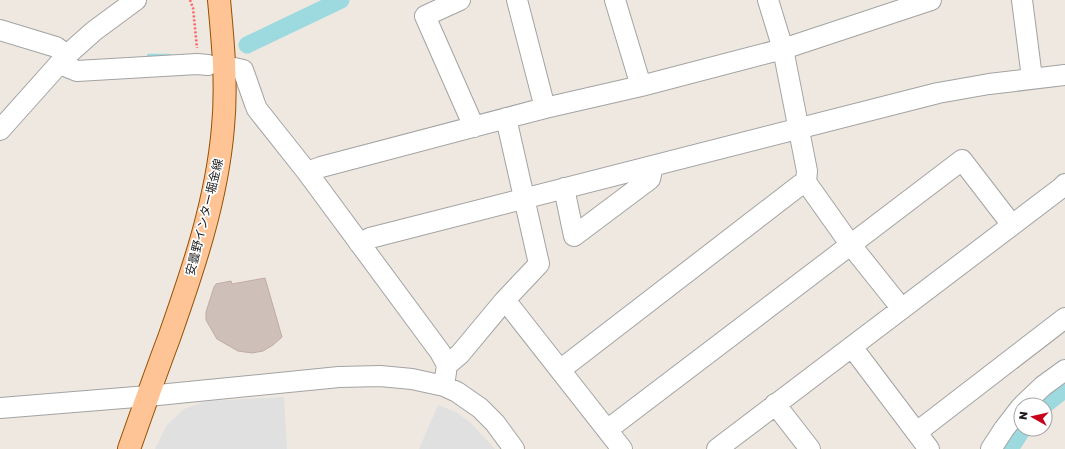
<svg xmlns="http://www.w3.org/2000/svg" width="1065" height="449" viewBox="0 0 1065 449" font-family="'Golos Text','Noto Sans JP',sans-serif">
<rect width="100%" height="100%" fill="#eee8e0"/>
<path fill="#e0e0e0" d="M284 397 287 449H155L167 425 184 409 206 401Z
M438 405 456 412 471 423 495 449H419Z"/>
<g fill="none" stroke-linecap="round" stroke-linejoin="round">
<path stroke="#9cdae0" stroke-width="4.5" d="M149 56H169"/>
<path stroke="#9cdae0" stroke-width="17" d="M247 45 341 0
M1045 405 1065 389
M1010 449 1023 429"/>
</g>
<path fill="#cec0b9" stroke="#c1aba2" d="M265 278 282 337 273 345 263 351 252 353 238 351 217 339 206 320V312L214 287 216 284 231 281 232 284Z"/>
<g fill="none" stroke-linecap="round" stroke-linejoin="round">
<defs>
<path id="minor" d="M460 0 425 16 474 127
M517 0 545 108
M615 0 641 86
M768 0 783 49 807 171 806 182 850 244 902 309
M1022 0 1032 78
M0 30 56 47 67 55
M60 64 77 71 197 64 208 65
M234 68 243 70 255 104 257 109 307 172 440 352 447 365 444 386
M0 130 67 55 94 31 136 0
M307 172 321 167 545 108 641 86 783 49 931 0
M564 188 574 236 650 179 653 166
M359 243 370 238 938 93 989 84 1065 75
M505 300 622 449
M852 347 929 449
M447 365 460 354 505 300 539 264 506 118
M560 370 800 185 806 182
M775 404 810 449
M1023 405 1043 386 1065 370
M0 408 148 396 339 377 380 376 412 379 444 386 457 392 480 408 495 423 514 449
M607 430 962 160 1012 225
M917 432 1065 318
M717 449 1061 188 1065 184
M991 449 1004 429 1021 407"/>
<path id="major" d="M129 449C142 412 155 375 169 338 193 270 217 200 223 127 227 85 223 42 219 0"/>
</defs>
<use href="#minor" stroke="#a3a3a3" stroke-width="22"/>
<use href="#major" stroke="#945000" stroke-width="24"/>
<path stroke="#ff6165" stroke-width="2.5" stroke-dasharray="2 2" stroke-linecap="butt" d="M190 0 193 8 197 48"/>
<use href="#minor" stroke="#fff" stroke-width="20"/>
<use href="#major" stroke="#ffc495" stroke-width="22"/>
</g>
<g text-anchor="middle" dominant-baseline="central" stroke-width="3.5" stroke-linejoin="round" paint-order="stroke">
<g font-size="12" fill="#1c1c1c" stroke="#fff">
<text transform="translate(204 217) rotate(-76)">安曇野インター堀金線</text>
</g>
</g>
<g transform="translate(1033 417) rotate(278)"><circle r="19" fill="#ffffff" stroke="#a4a4a4"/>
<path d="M0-3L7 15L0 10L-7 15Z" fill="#c80019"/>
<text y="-6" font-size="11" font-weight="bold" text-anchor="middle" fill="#1c1c1c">N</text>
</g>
</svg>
